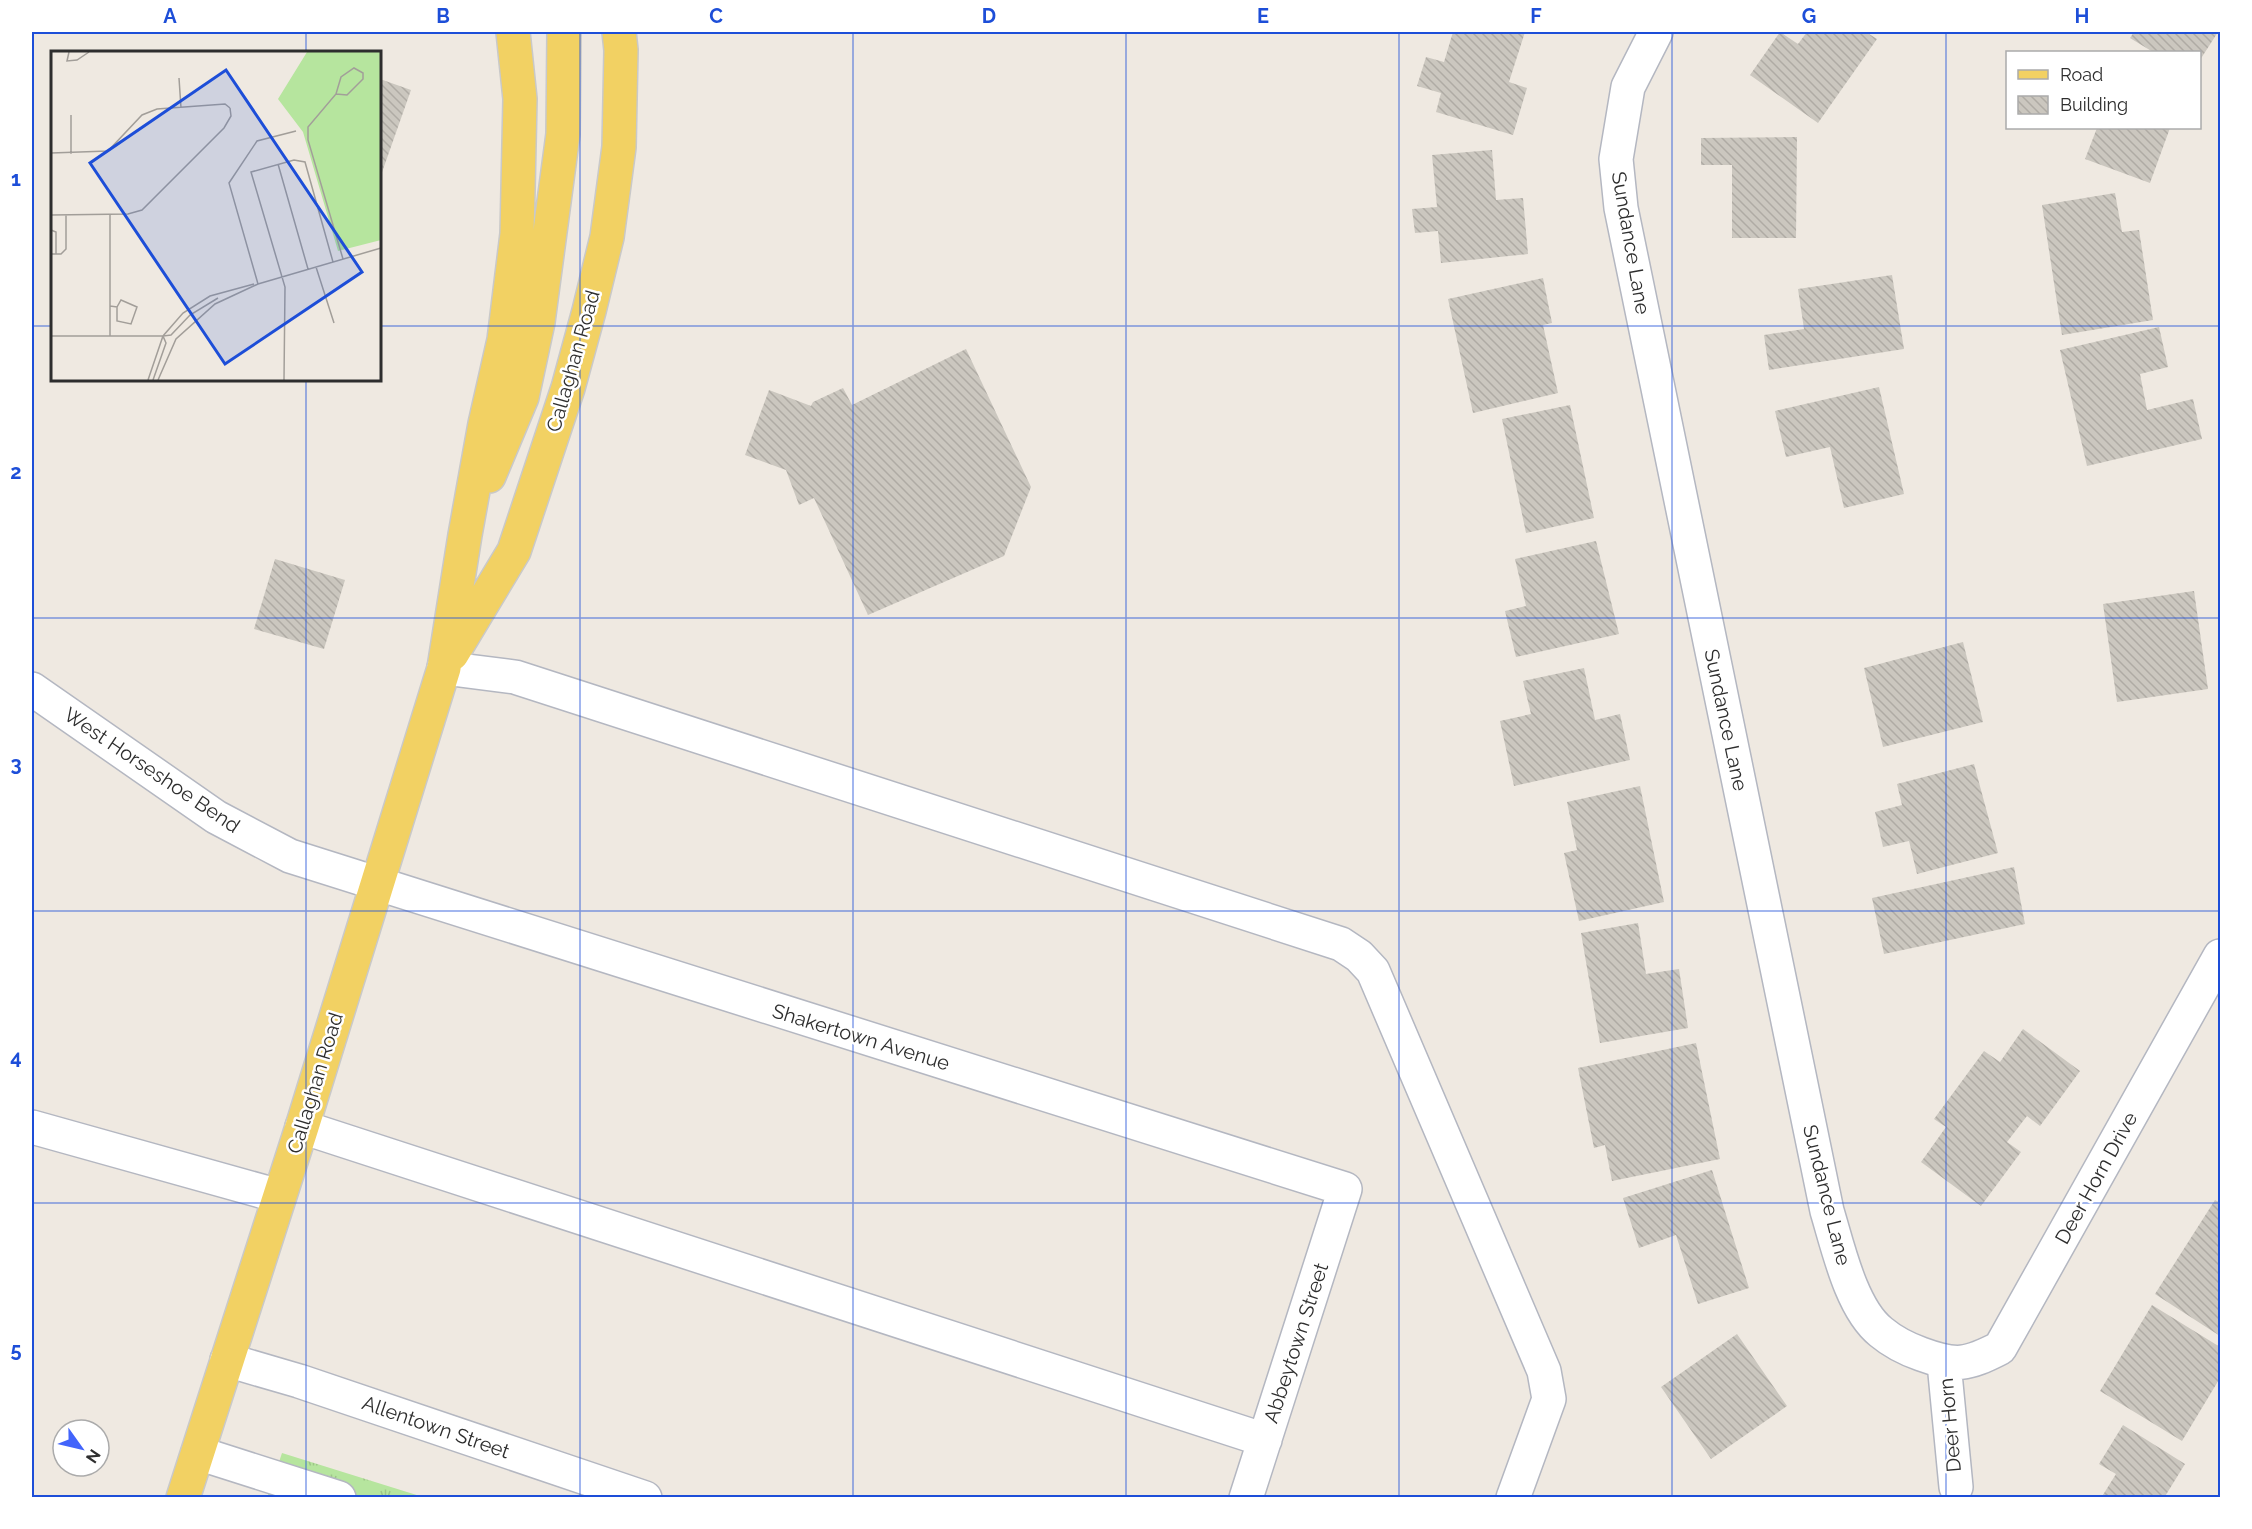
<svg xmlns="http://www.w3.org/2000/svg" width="2252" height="1529" viewBox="0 0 2252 1529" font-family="Raleway,sans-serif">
<defs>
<pattern id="park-tufts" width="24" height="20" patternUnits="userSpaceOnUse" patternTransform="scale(1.5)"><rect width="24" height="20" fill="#b6e59e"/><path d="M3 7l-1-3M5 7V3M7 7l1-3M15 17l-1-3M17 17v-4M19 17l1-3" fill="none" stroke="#9dc588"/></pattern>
<pattern id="building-back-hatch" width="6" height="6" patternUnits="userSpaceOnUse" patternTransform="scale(1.5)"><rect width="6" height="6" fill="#cbc7bf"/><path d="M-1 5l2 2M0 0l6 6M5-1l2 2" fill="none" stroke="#afaba4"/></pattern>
</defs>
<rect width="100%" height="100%" fill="#efe9e1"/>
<path fill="url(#park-tufts)" d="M282 1453 423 1497 267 1498Z"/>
<path fill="url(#building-back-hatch)" d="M1453 32H1525L1509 82 1527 88 1513 135 1436 112 1441 93 1417 86 1426 57 1444 62Z
M1780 32 1798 44 1807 32H1866L1877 39 1818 123 1750 75Z
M2134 32H2218L2200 60V52H2153L2130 38Z
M380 79 411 90 380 178Z
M2097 128H2170L2150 183 2085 159Z
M1797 137 1796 238H1732V165H1701V138Z
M1492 150 1496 200 1523 198 1528 254 1441 263 1438 231 1415 233 1412 209 1437 207 1432 155Z
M2115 193 2122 232 2139 230 2153 320 2062 335 2042 205Z
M1892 275 1904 349 1769 370 1764 335 1804 329 1798 289Z
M1543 278 1552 323 1543 325 1558 393 1473 413 1448 299Z
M2159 327 2168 367 2140 374 2147 410 2193 399 2202 439 2087 466 2060 350Z
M966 349 1031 487 1004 556 868 615 814 498 799 505 786 470 745 455 769 390 811 406 813 402 843 388 852 405Z
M1879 387 1904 494 1844 508 1830 447 1786 457 1775 411Z
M1570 405 1594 518 1526 533 1502 419Z
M1596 541 1619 634 1516 657 1505 611 1526 606 1515 559Z
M275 559 345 580 324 649 254 629Z
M2194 591 2208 689 2117 702 2103 604Z
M1963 642 1983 722 1883 747 1864 668Z
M1584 668 1595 720 1620 714 1630 760 1514 786 1500 721 1531 714 1523 681Z
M1974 764 1998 853 1917 874 1909 841 1883 847 1875 812 1902 805 1897 784Z
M1640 786 1664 902 1579 921 1564 853 1577 850 1567 802Z
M2014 867 2025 924 1884 954 1872 898Z
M1638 923 1646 974 1679 969 1688 1028 1600 1043 1581 933Z
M2023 1029 2080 1071 2040 1126 2027 1116 2007 1142 2021 1152 1981 1206 1921 1162 1946 1127 1934 1119 1984 1051 2000 1062Z
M1696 1043 1720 1159 1612 1181 1605 1145 1594 1148 1578 1068Z
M1712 1170 1749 1288 1698 1304 1676 1235 1639 1248 1623 1198Z
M2215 1200 2220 1203V1336L2155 1294Z
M2152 1305 2220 1347V1378L2182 1441 2100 1391Z
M1737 1334 1787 1406 1711 1459 1661 1387Z
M2123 1425 2185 1464 2164 1498H2101L2116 1474 2099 1464Z"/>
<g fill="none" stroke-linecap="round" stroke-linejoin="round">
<defs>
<path id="minor" d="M1656 32 1628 87 1616 159 1621 208 1827 1211C1838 1247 1851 1308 1881 1332 1893 1342 1907 1349 1921 1354 1956 1367 1967 1365 2000 1348L2220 956
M444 668 515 677 1341 944 1359 956 1373 971 1544 1371 1549 1399 1513 1498
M32 689 216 817 290 856 1345 1189 1246 1498
M32 1127 279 1196
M302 1127 1265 1440
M227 1360 299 1381 645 1498
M1944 1363 1956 1487
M198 1453 339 1498"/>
<path id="major" d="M489 476 522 397 538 322 563 134 564 32
M452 654 514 551 568 388 589 311 607 237 619 147 621 50 619 32
M183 1498 302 1127 444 668 465 535 485 424 504 340 517 234 520 99 513 32"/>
</defs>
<use href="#minor" stroke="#b4b7c1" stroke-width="36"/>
<use href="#major" stroke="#c9c9c9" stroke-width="36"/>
<use href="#minor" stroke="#fff" stroke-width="33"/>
<use href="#major" stroke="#f2d163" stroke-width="33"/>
</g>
<path fill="none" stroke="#1d4ed8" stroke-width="1.5" stroke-opacity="0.55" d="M306 32V52M580 32V1498M853 32V1498M1126 32V1498M1399 32V1498M1672 32V1498M1946 32V1498M32 326H52M380 326H2220M306 380V1498M32 618H2220M32 911H2220M32 1203H2220"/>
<g text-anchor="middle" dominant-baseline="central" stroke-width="5" stroke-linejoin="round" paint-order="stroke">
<g font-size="20" fill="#2e2e2e" stroke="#fff">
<text transform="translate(1631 243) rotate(80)">Sundance Lane</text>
<text transform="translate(573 361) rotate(-74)">Callaghan Road</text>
<text transform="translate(1726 720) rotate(78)">Sundance Lane</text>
<text transform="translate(152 770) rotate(34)">West Horseshoe Bend</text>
<text transform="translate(861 1037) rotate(17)">Shakertown Avenue</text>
<text transform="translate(315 1083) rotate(-73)">Callaghan Road</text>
<text transform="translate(2096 1178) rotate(-61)">Deer Horn Drive</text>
<text transform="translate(1827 1195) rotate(76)">Sundance Lane</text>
<text transform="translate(1296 1343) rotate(-72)">Abbeytown Street</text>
<text transform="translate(1950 1425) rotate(-95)">Deer Horn</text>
<text transform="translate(436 1427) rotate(19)">Allentown Street</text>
</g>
</g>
<g transform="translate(51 51)">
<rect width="330" height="330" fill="#efe9e1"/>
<path d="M256 1H330V189L287 200 252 81 227 48Z" fill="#b6e59e"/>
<path fill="none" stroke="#a29e99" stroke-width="1.5" d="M18 1 16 10 26 9 38 1M128 27 130 57M285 43 296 44 312 28V22L303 17 290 26 285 43 257 76V89L292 208M0 102 57 100 91 64 106 58 174 53 179 57M20 103V64M227 113 257 218M0 164 77 163 91 159 173 77 180 65 179 57M59 164V285M0 179 5 181V203M0 203H10L15 198V164M265 216 283 272M207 233 178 132 206 90 245 80M59 255 66 256 70 249 86 256 80 273 66 270V256M0 285H112M97 329 112 285 132 262 159 245 203 233M102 329 115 292 112 285 120 284 139 264 167 247M107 329 125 288 164 253 207 233 330 197M233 329 234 236 200 121 243 109 254 111 282 211"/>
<path fill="#1d4ed8" fill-opacity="0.15" stroke="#1d4ed8" stroke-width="3" d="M175 19 311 221 174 313 39 112Z"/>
<rect width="330" height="330" fill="none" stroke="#2e2e2e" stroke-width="3"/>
</g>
<rect width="2252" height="1529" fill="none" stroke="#ffffff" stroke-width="66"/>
<rect x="2006" y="51" width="195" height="78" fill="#ffffff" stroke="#ababab" stroke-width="1.5"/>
<rect x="2018" y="70" width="30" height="9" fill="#f2d163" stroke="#ababab" stroke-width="1.5"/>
<text x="2060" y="81" font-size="18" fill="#2e2e2e">Road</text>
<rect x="2018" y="96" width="30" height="18" fill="url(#building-back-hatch)" stroke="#ababab" stroke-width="1.5"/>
<text x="2060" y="111" font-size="18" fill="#2e2e2e">Building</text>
<g transform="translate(81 1448) rotate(124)"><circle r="28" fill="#ffffff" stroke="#ababab" stroke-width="1.5"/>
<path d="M0-4.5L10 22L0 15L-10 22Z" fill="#4264fb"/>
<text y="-9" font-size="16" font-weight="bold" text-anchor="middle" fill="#2e2e2e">N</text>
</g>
<rect x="33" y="33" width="2186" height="1463" fill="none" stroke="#1d4ed8" stroke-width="2"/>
<g font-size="20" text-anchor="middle" font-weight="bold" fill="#1d4ed8">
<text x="170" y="23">A</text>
<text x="443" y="23">B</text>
<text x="716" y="23">C</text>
<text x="989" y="23">D</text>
<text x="1263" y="23">E</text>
<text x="1536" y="23">F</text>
<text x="1809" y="23">G</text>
<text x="2082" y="23">H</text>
<text x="16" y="186">1</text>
<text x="16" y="479">2</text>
<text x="16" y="771">3</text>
<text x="16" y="1064">4</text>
<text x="16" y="1357">5</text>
</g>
</svg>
